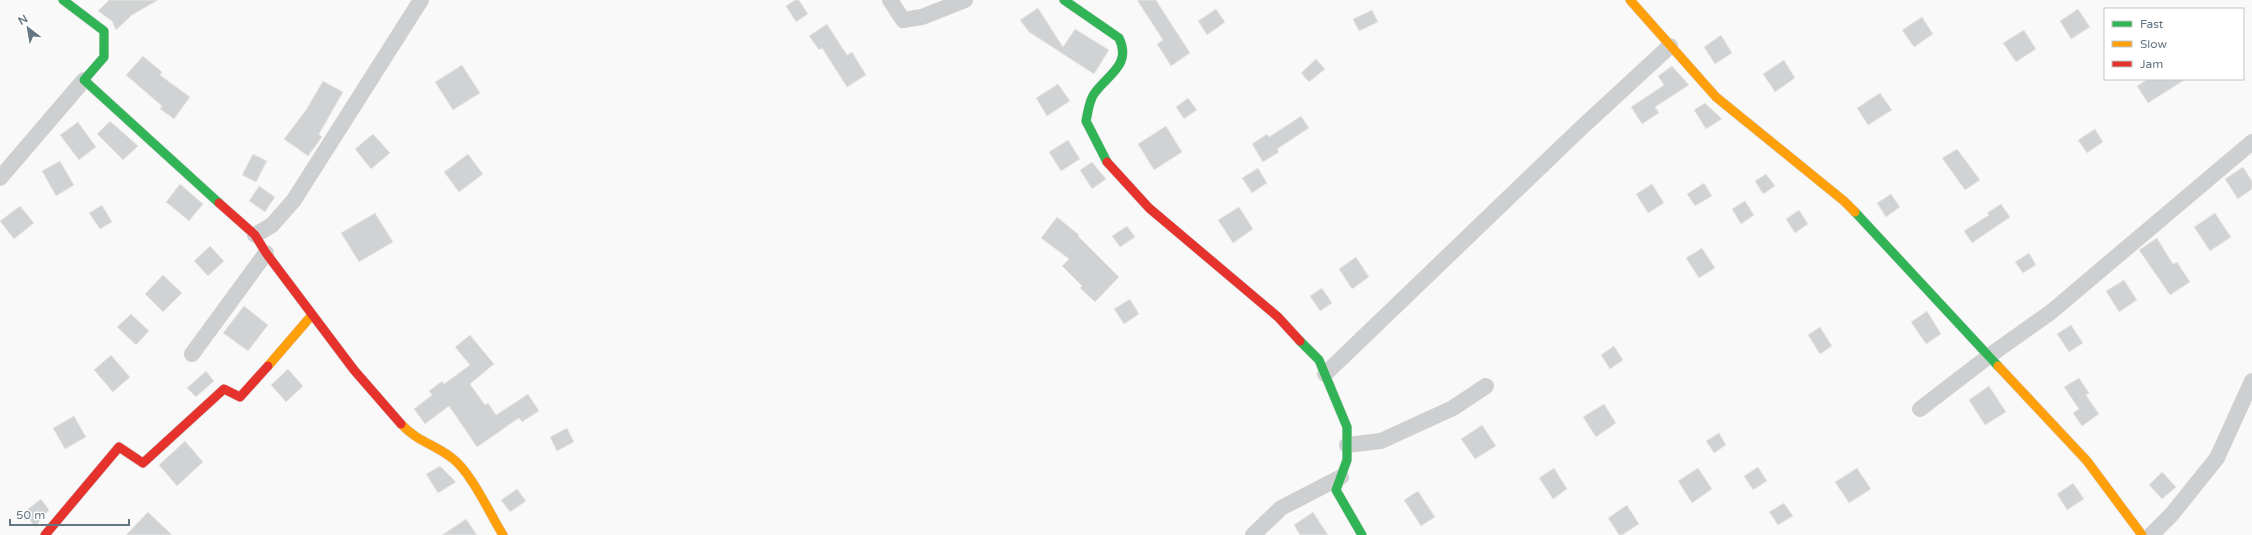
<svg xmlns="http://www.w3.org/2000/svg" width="2252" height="535" viewBox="0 0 2252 535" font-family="'Varela Round',sans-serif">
<rect width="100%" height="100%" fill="#f9f9f9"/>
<path fill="#d0d2d3" stroke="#e8e8e8" d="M109 0H158L132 15 116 30 112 21 98 11Z
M795 0H799L808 14 796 22 786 6Z
M1137 0H1156L1190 53 1171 66 1157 44 1163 40Z
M1038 8 1063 47 1075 29 1109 50 1094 74 1029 32 1020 20Z
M1216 9 1225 22 1207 35 1198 21Z
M2078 9 2090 27 2071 39 2060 21Z
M1372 10 1378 22 1359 31 1353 19Z
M1922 17 1933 34 1914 47 1902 30Z
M827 24 847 55 852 52 866 75 847 87 822 48 819 50 809 36Z
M2024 30 2036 49 2016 62 2003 43Z
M1721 35 1732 53 1715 64 1704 47Z
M143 56 162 72 160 75 190 97 174 119 160 109 162 106 126 75Z
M1316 59 1325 69 1309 82 1301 73Z
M1784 60 1795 78 1775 92 1763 74Z
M462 65 480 93 453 110 435 82Z
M1672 66 1689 85 1655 107 1659 113 1642 124 1631 107 1664 85 1658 76Z
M2148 79H2186L2148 103 2137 86Z
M323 81 343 92 319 134 322 137 308 156 284 139 306 110Z
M1058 84 1070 101 1047 116 1036 98Z
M1880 93 1892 110 1868 125 1857 108Z
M1188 98 1197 110 1184 119 1176 107Z
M1705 103 1722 119 1706 129 1694 110Z
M1301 116 1309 128 1277 149 1279 152 1263 162 1252 144 1267 134 1269 137Z
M110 121 138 146 123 160 97 134Z
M78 122 96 147 79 160 60 135Z
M1166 126 1182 152 1154 170 1138 144Z
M2095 129 2103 142 2087 153 2078 140Z
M373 134 390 153 371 169 355 149Z
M1068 140 1080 159 1061 171 1049 152Z
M1957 149 1980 180 1965 190 1942 158Z
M253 154 267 161 256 182 242 175Z
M468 154 483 174 459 192 444 172Z
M60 161 74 185 56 196 42 171Z
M1092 162 1106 179 1092 189 1080 170Z
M2243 167 2252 181V189L2238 199 2225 179Z
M1258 168 1267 183 1252 193 1242 178Z
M1766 174 1775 186 1763 194 1755 181Z
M1704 183 1712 196 1695 206 1687 194Z
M180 184 203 204 189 221 166 202Z
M1652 184 1664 203 1648 213 1636 194Z
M259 186 275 197 265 212 249 201Z
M1891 194 1900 207 1886 217 1877 203Z
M1745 201 1754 215 1741 224 1732 209Z
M2001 204 2010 217 1972 243 1964 231 1989 215 1987 213Z
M102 205 112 222 100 229 89 213Z
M20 206 34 223 14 239 0 221Z
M1239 207 1253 229 1233 243 1218 220Z
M1799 210 1808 224 1795 233 1786 219Z
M375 213 393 242 359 262 341 233Z
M2215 213 2231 237 2210 251 2194 227Z
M1057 217 1079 235 1078 236 1119 277 1095 302 1080 288 1082 286 1062 266 1069 259 1041 238Z
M1127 226 1135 237 1120 247 1112 236Z
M2157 238 2173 264 2177 262 2190 282 2170 295 2139 250Z
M210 246 224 261 208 276 194 261Z
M1702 248 1715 268 1699 278 1686 258Z
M2029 253 2036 265 2023 273 2015 262Z
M1356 257 1369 277 1352 289 1339 269Z
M163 275 182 293 163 312 145 294Z
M2124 280 2137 300 2119 312 2106 291Z
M1322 288 1332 303 1320 311 1310 296Z
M1130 299 1139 314 1124 324 1114 309Z
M244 306 268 325 248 351 223 333Z
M1927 311 1941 334 1926 344 1911 322Z
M131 314 149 331 136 345 117 327Z
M2071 325 2083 343 2069 352 2057 334Z
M1820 327 1832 346 1820 354 1808 335Z
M470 335 494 364 470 384 485 405 488 403 496 415 528 394 539 411 522 422 519 418 477 447 449 406 425 424 414 409 432 395 429 391 442 381 444 384 470 365 455 347Z
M1614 346 1623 360 1610 369 1601 355Z
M111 355 130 377 113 392 94 370Z
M288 369 303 386 286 402 271 385Z
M206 371 214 381 196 397 187 388Z
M2079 378 2089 393 2086 395 2099 414 2082 426 2073 413 2079 409 2064 387Z
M1989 386 2006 412 1985 425 1969 400Z
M1604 404 1616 423 1596 437 1583 417Z
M74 416 86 437 65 449 53 428Z
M1482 425 1496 446 1475 459 1461 439Z
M567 428 574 442 557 451 550 437Z
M1719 433 1726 445 1714 453 1706 441Z
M185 441 203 462 177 486 159 465Z
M440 466 456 482 438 493 426 474Z
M1758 467 1767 481 1753 490 1744 476Z
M1554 468 1567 489 1553 499 1539 478Z
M1698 468 1712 489 1692 503 1678 481Z
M1857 468 1871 489 1849 503 1835 482Z
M2162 472 2176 487 2162 499 2149 485Z
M2073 483 2084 499 2067 510 2057 494Z
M517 489 526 501 510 512 501 500Z
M1418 491 1435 517 1421 526 1404 500Z
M41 499 49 510 35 527 24 512Z
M1784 503 1793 516 1778 525 1769 512Z
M1627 505 1639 524 1622 535H1619L1608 518Z
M148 512 172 535H126Z
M1313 512 1328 535H1300L1294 525Z
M466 519 477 535H442Z"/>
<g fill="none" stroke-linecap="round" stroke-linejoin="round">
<defs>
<path id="fast" d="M63 0 104 31V57L84 80 219 203
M1064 0 1119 38C1132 65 1108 74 1094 94 1089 101 1088 112 1086 121L1107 162
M1855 212 1998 366
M1300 341 1319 360 1347 427V460L1336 490 1362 535"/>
<path id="slow" d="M1630 0 1716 97 1844 201 1855 212
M268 366 312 315
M1998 366 2087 461 2142 535
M401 424C418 442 434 444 452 458 471 472 490 514 503 535"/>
<path id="jam" d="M1107 162 1149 208 1278 317 1300 341
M219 203 255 235 266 253 354 370 401 424
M45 535 119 447 143 463 224 389 240 397 268 366"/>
</defs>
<use href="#fast" stroke="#d5d6d7" stroke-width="10"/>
<use href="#slow" stroke="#d5d6d7" stroke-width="10"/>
<use href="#jam" stroke="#d5d6d7" stroke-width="10"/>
<path stroke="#cecfd0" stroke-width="16" d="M890 0 903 20 922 17 965 0
M0 178 84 80
M255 235 272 225 294 200 421 0
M192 354 266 253
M1325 374 1579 130 1670 46
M1920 409 1989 356 2051 312 2252 142
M1347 445 1381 441 1453 408 1486 386
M1253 535 1281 508 1341 477
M2151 535 2172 514 2217 458 2252 381"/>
<use href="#fast" stroke="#30b455" stroke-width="9"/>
<use href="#slow" stroke="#ff9f0a" stroke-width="9"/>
<use href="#jam" stroke="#e5322d" stroke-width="9"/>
</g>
<rect x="2104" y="8" width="140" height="72" fill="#ffffff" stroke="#c1c8cd"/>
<rect x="2112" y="21" width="20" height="6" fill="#30b455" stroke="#c1c8cd"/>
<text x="2140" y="28" font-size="12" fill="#657683">Fast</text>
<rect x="2112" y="41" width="20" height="6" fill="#ff9f0a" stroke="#c1c8cd"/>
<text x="2140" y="48" font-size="12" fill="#657683">Slow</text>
<rect x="2112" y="61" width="20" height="6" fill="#e5322d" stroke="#c1c8cd"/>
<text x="2140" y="68" font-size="12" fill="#657683">Jam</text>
<g transform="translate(28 28) rotate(329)" stroke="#ffffff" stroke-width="3" paint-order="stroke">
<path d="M0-3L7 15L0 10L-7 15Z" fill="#657683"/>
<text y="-6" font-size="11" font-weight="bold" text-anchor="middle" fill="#657683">N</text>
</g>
<path d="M10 519v6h119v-6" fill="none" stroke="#657683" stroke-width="2"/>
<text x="16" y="519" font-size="12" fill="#657683" stroke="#ffffff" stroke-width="3" paint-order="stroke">50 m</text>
</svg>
